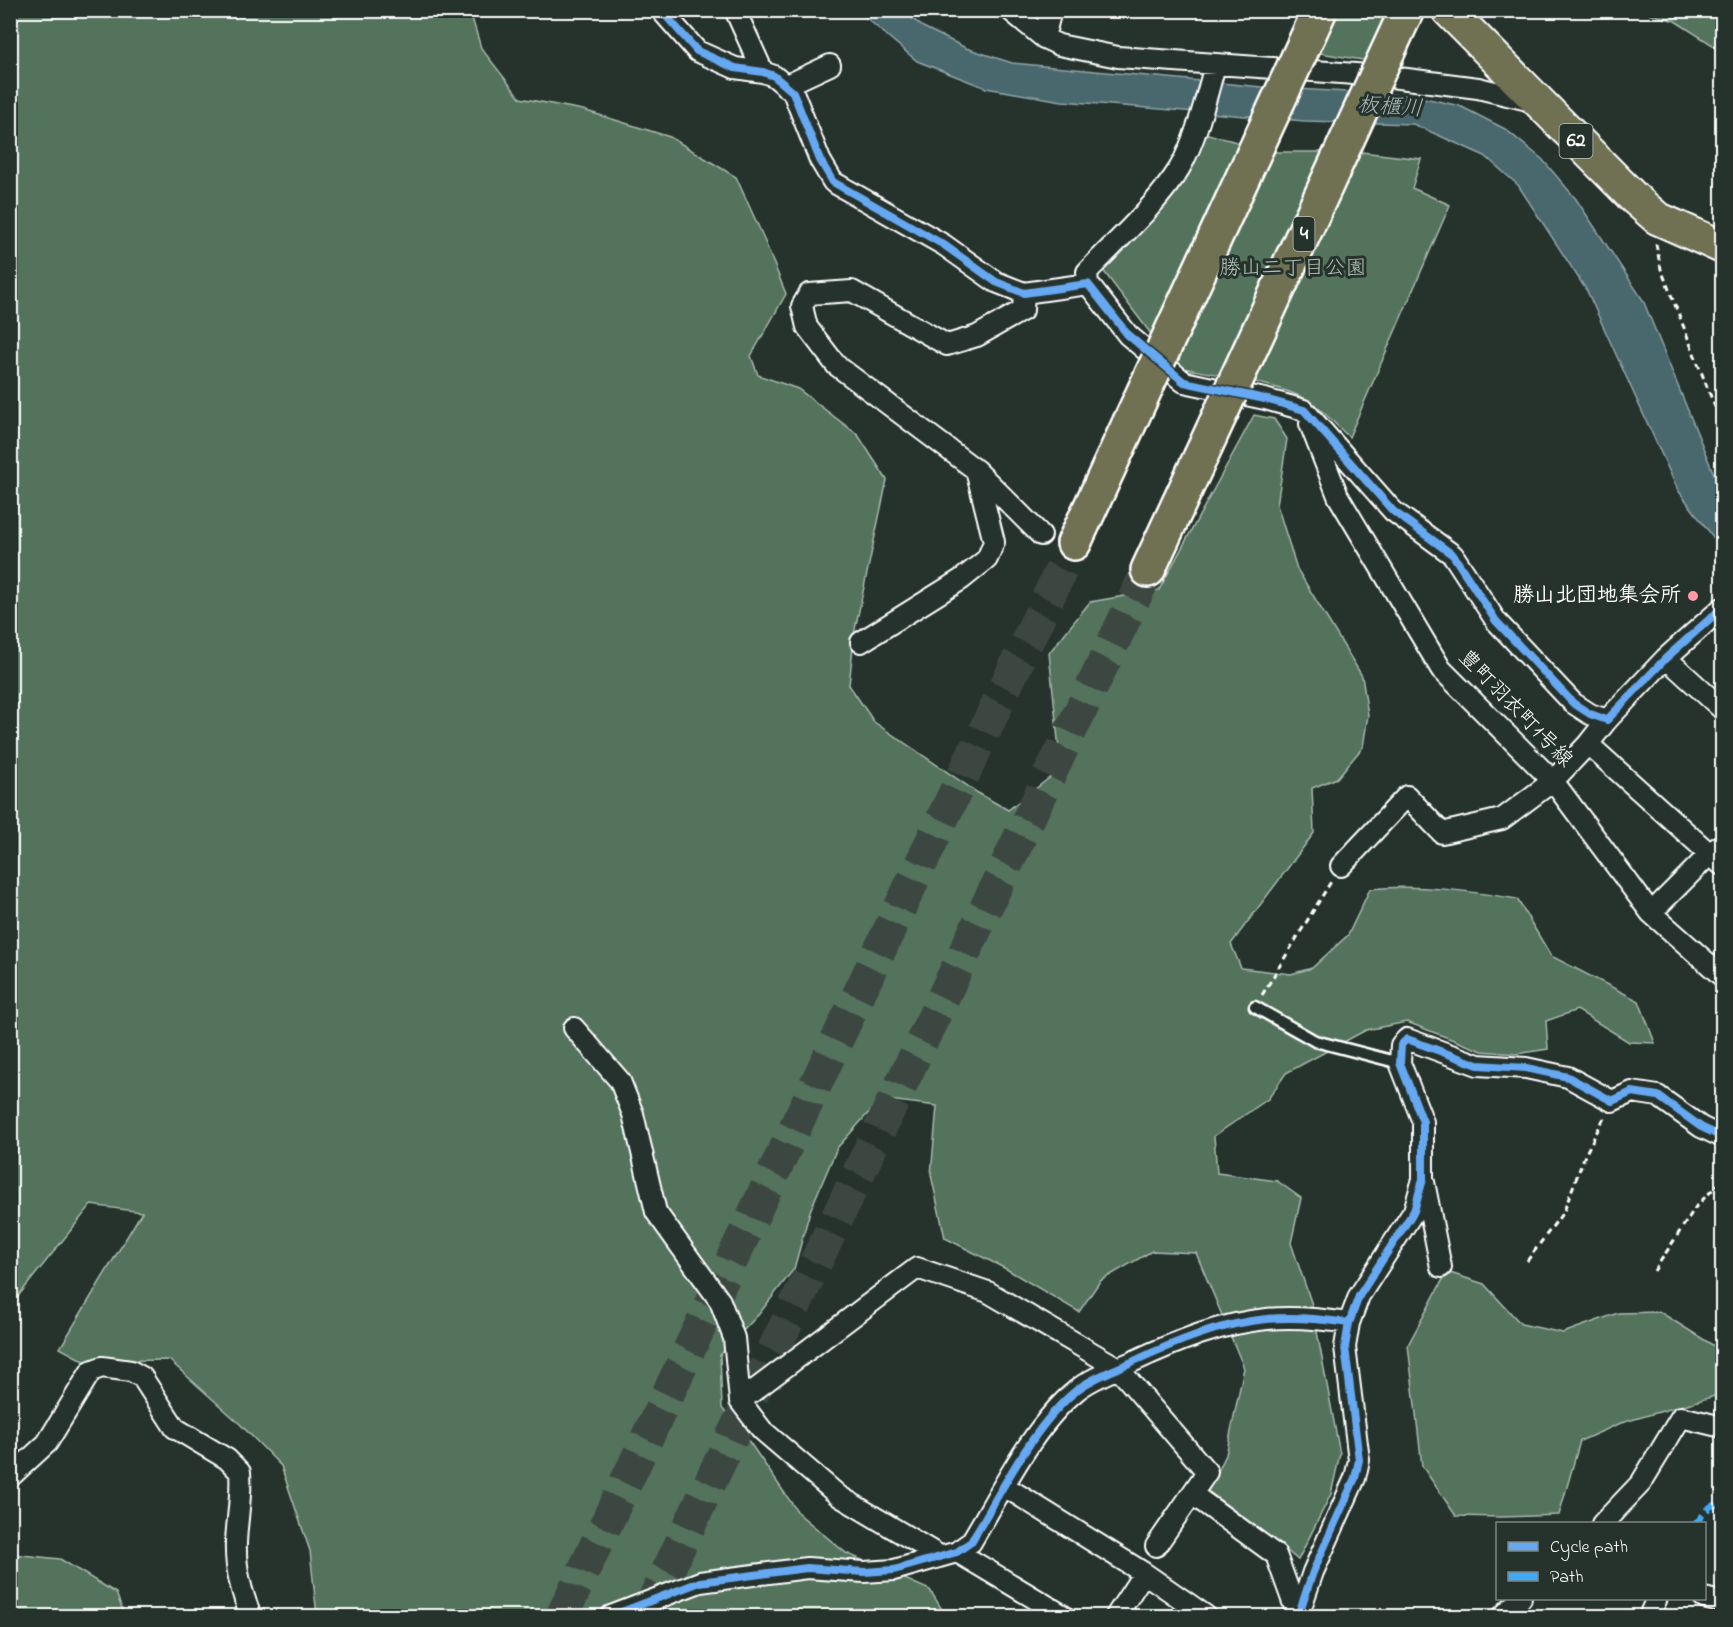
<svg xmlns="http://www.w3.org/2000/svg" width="1733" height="1627" viewBox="0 0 1733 1627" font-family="'Indie Flower','Klee One',sans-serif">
<rect width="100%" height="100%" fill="#26332d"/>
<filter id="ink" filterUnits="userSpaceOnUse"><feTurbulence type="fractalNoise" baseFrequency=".0167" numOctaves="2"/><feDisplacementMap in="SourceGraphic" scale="12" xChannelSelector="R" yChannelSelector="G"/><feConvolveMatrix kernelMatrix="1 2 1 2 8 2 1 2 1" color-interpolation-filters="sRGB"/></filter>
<g filter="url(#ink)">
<path fill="#53735d" stroke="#a9b9ae" stroke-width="1.5" d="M11 11H470L481 48 520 98 583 110 670 137 736 177 761 232 786 294 751 356 758 375 798 389 858 435 887 480 855 629 849 685 874 722 978 793 1008 810 1061 769 1049 653 1090 602 1159 590 1254 415 1274 419 1287 439 1277 505 1297 569 1362 676 1368 715 1363 747 1337 778 1312 788 1314 833 1231 944 1241 968 1291 974 1312 968 1348 935 1370 889C1419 884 1469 891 1517 899L1551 956 1639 1001 1655 1043 1629 1042 1577 1010 1546 1021 1548 1049 1516 1054 1482 1051 1407 1022 1366 1030 1286 1073 1268 1099 1214 1136 1217 1173 1277 1181 1301 1198 1291 1243 1312 1305 1340 1454 1331 1494 1298 1560 1273 1539 1208 1491 1226 1455 1244 1368 1196 1253 1152 1251 1100 1281 1079 1312 1008 1270 945 1238 931 1175 937 1106 881 1099 837 1148 810 1211 794 1269 759 1314 720 1355 722 1408 748 1440 799 1514 846 1553 930 1590 946 1616H317L310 1551 281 1466 238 1422 169 1360 84 1361 60 1348 142 1212 91 1205 11 1305Z
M1308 11H1380L1412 42 1400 70 1369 61 1295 49Z
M1641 11H1722V51L1675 21Z
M1208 134 1272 152H1361L1421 159 1412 188 1450 205 1349 437C1338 427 1327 415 1315 405 1288 384 1212 374 1176 367L1102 269 1103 263Z
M1447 1272 1484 1284 1521 1324 1563 1333 1618 1313 1660 1312 1722 1351V1394L1621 1423 1580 1441 1559 1515 1501 1517 1456 1516 1422 1466 1408 1345Z
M12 1554 60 1559 116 1593 125 1616H11Z"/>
<path fill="#48686e" stroke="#91a4a8" stroke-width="1.5" d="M858 11H903L923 27 966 48 1012 63 1262 87 1415 96 1460 106 1505 129 1542 159 1576 199 1643 300 1722 494V549L1678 490 1587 291 1518 185 1485 156 1413 124 1305 121 1062 101 986 88 917 61Z"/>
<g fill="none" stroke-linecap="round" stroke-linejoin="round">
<path stroke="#3c4742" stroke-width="33" stroke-dasharray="33 16" stroke-linecap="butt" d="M562 1616 1074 543
M646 1616 1148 570"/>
<defs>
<path id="lane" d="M1255 1007 1315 1041 1400 1063"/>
<path id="street" d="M661 10 697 51 735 68 763 72 774 76 793 92 820 160 833 182 944 245 996 282 1024 293 1088 284 1128 335 1184 382 1265 399 1304 410 1393 511 1453 555 1496 621 1573 703 1590 714 1607 720 1666 658 1722 608
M735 10 763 72
M1010 10 1044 38 1059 45 1118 57 1383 76 1478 88 1536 102
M1044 38 1051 10
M785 86 830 65
M1088 284 1087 272C1117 240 1155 207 1179 169 1195 143 1207 95 1215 65
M1024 293 1023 310 977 336 947 345 852 291 809 294 802 306 807 327 836 365 976 470 1041 535
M1310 424 1338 496 1441 669 1553 781 1651 913 1722 976
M861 642 962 579 987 559 994 542 976 470
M1666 658 1722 709
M1588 744 1722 865
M1341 866 1407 796 1442 833 1502 819 1553 781 1588 744 1607 720
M1651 913 1710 854 1722 844
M574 1028 620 1081 633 1114 656 1212 720 1301 734 1338 740 1401 762 1430 839 1496 940 1556
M1424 1182 1441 1267
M740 1401 917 1268 988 1292 1118 1368 1207 1472 1156 1546
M10 1477 47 1443 91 1371 102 1367 131 1371 142 1377 175 1428 227 1459 240 1472C242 1496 237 1518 236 1543 235 1567 242 1594 251 1616
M1004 1486 1144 1573 1206 1616
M1192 1494 1276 1555 1298 1616
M1602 1524 1641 1483 1681 1417 1722 1427
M957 1552 1064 1616
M1704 1598 1716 1601
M611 1616 700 1582 807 1568 864 1572 894 1570 957 1552 971 1542C1000 1494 1033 1425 1077 1390 1091 1378 1117 1369 1134 1361 1175 1342 1221 1323 1267 1319 1295 1316 1322 1319 1349 1323
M1116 1616 1144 1573
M1298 1616 1313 1572 1355 1478 1359 1460 1345 1347 1349 1323 1359 1296 1414 1211 1423 1179V1122L1400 1063 1401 1045 1407 1039 1478 1065 1526 1068 1568 1077 1612 1101 1632 1092 1658 1096 1701 1127 1722 1137
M1503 1616 1521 1598
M1649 1616 1657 1598"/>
<path id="primary" d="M1448 10 1633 197 1657 218 1722 247"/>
<path id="highway" d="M1074 543 1129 424
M1148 570 1200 458"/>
</defs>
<use href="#lane" stroke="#fff" stroke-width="15"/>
<use href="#street" stroke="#fff" stroke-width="24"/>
<use href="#primary" stroke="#fff" stroke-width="36"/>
<use href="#highway" stroke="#fff" stroke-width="38"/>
<path stroke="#fff" stroke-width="3" stroke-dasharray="6 4.5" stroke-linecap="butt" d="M1656 244 1661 269 1722 425
M1262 995 1332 880
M1527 1261 1564 1211 1585 1155 1605 1116
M1654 1271 1697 1205 1722 1181"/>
<use href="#lane" stroke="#26332d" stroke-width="10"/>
<use href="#street" stroke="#26332d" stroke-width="20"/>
<use href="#primary" stroke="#706f52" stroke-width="32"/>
<use href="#highway" stroke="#706f52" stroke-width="33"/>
<defs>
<path id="highway-bridge" d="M1129 424 1320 10
M1200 458 1407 10"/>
</defs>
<use href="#highway-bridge" stroke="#fff" stroke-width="38" stroke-linecap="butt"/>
<use href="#highway-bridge" stroke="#706f52" stroke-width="33"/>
<path stroke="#3fa9f5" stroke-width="6" stroke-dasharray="12 6" stroke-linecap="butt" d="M1695 1524 1710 1507 1722 1502"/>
<defs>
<path id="cycleway" d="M661 10 697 51 735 68 763 72 774 76 793 92 820 160 833 182 944 245 996 282 1024 293 1088 284 1128 335 1184 382 1265 399 1304 410 1393 511 1453 555 1496 621 1573 703 1590 714 1607 720 1666 658 1722 608
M611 1616 700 1582 807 1568 864 1572 894 1570 957 1552 971 1542C1000 1494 1033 1425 1077 1390 1091 1378 1117 1369 1134 1361 1175 1342 1221 1323 1267 1319 1295 1316 1322 1319 1349 1323
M1298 1616 1313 1572 1355 1478 1359 1460 1345 1347 1349 1323 1359 1296 1414 1211 1423 1179V1122L1400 1063 1401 1045 1407 1039 1478 1065 1526 1068 1568 1077 1612 1101 1632 1092 1658 1096 1701 1127 1722 1137"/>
</defs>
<use href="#cycleway" stroke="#26332d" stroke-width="11"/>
<use href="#cycleway" stroke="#66a8f1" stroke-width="8"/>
</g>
</g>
<circle fill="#ff9aa2" stroke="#26332d" stroke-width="2" cx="1693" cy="596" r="6"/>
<g text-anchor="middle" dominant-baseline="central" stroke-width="6" stroke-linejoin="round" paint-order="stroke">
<g fill="#26332d" stroke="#bec2c0" stroke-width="1.5">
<rect x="1559.5" y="124" width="33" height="34" rx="4.5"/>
<rect x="1293.5" y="217" width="21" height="34" rx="4.5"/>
</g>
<g font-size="20" font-weight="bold" fill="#fff">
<text x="1576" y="141">62</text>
<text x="1304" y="234">4</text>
</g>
<g font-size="21" fill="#b2c0b6" stroke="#26332d">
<text x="1293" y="269">勝山二丁目公園</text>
</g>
<g font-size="21" font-weight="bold" fill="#fff" stroke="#26332d" text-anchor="end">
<text x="1681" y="596">勝山北団地集会所</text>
</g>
<g font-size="21" fill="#fff" stroke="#26332d">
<text transform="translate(1515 709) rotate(46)">豊町羽衣町1号線</text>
</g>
<g font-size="22" font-style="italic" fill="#adbbbe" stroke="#26332d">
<text transform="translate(1390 108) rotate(4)">板櫃川</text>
</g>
</g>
<rect width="1733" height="1627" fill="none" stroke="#26332d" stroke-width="36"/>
<rect x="18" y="18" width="1697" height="1591" fill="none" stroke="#fff" stroke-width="2" filter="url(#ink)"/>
<rect x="1496" y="1522" width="210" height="78" fill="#26332d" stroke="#7d8581" stroke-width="1.5"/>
<rect x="1508" y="1542" width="30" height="9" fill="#66a8f1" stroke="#7d8581" stroke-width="1.5"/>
<text x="1550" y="1552" font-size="18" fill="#ffffff">Cycle path</text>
<rect x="1508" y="1572" width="30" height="9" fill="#3fa9f5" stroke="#7d8581" stroke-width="1.5"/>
<text x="1550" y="1582" font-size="18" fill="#ffffff">Path</text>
</svg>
